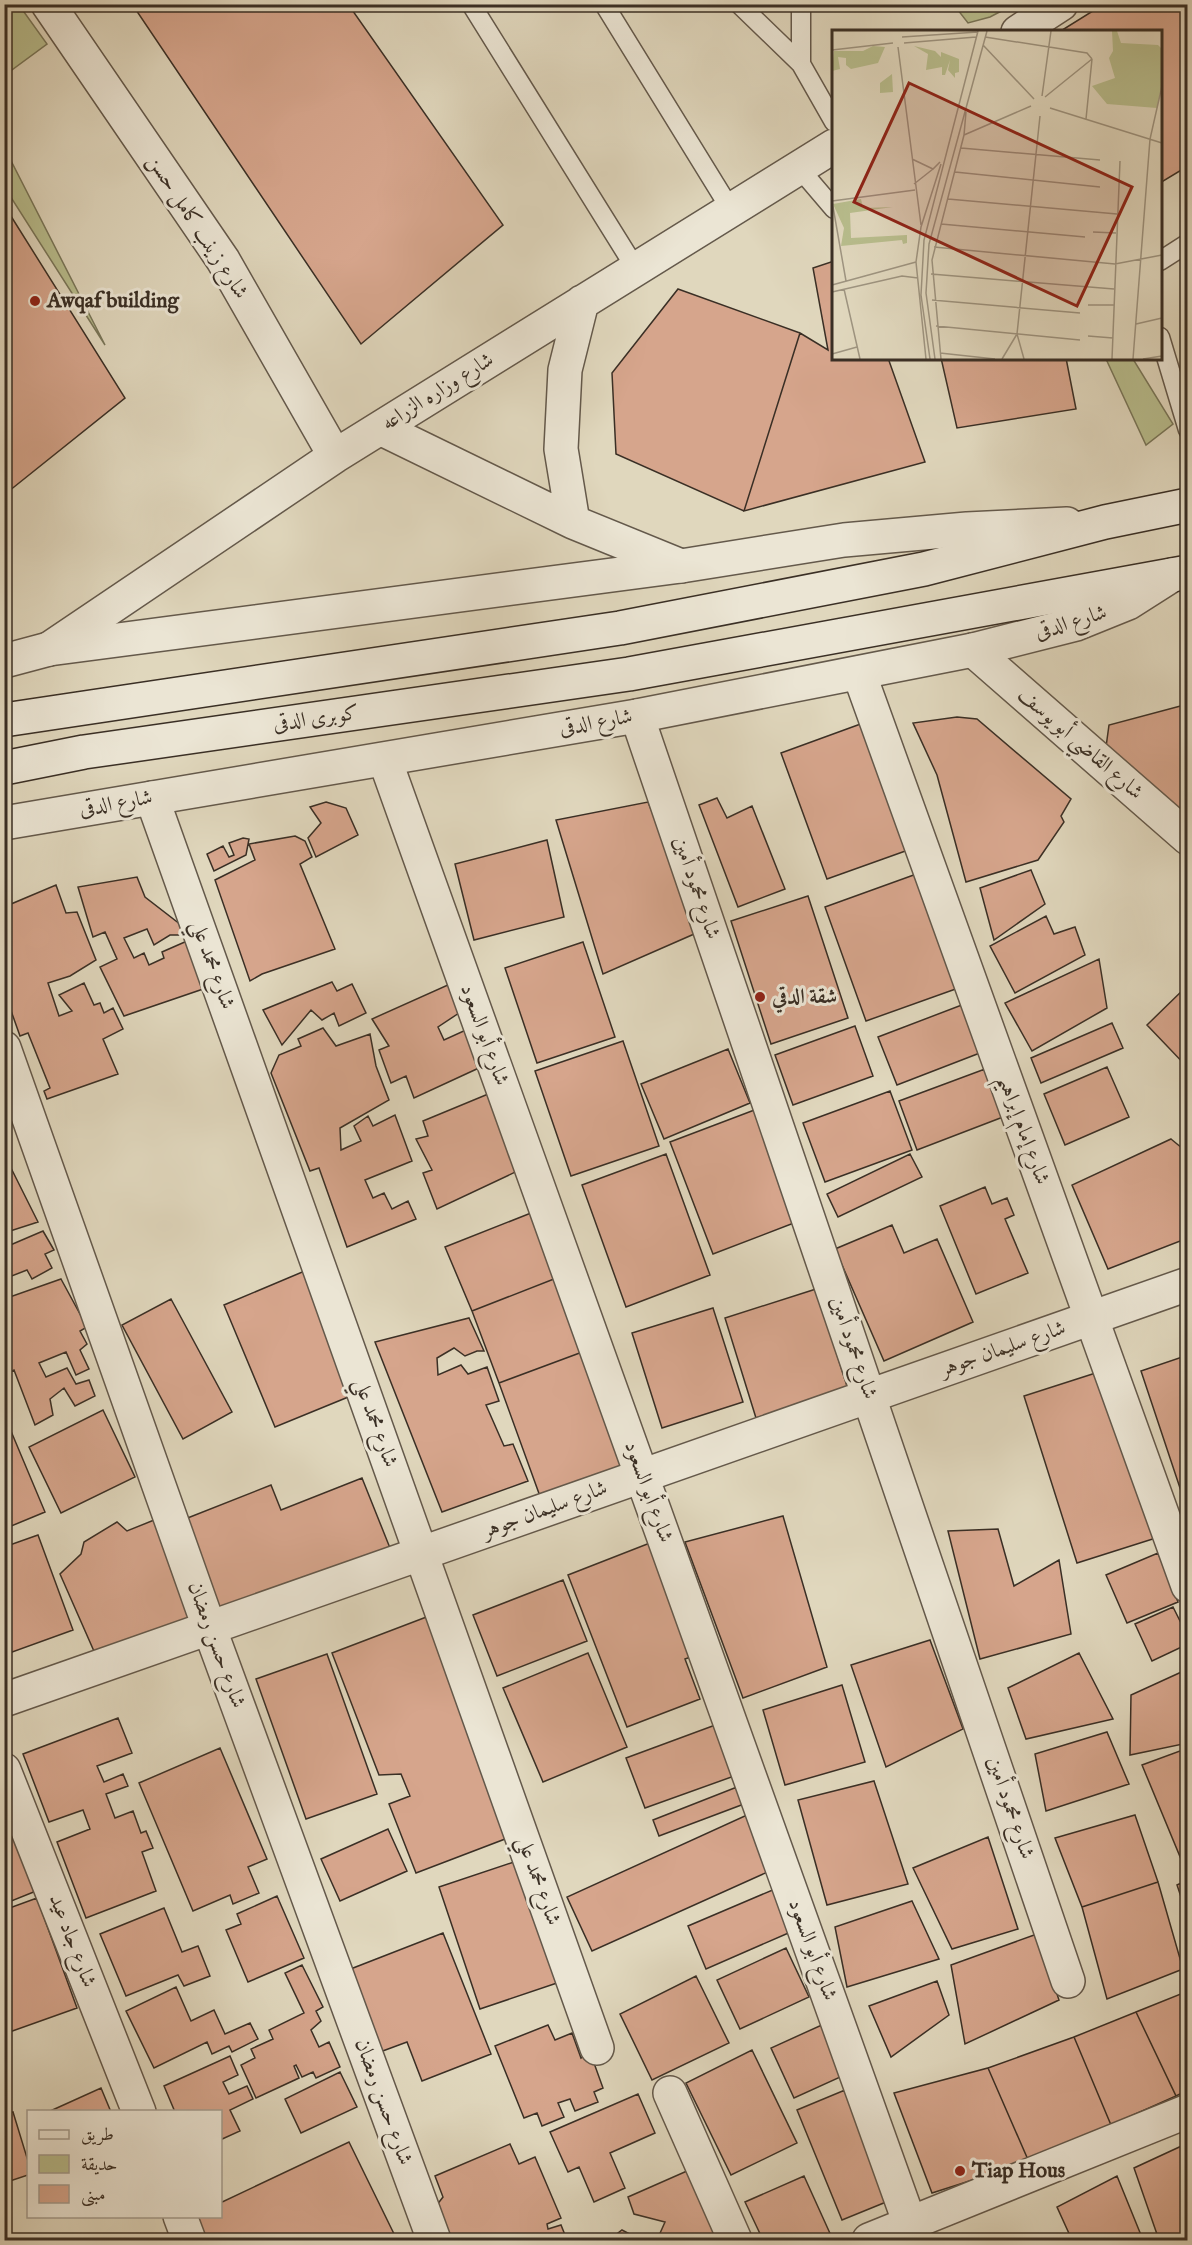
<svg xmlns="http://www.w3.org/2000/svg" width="1192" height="2245" viewBox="0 0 1192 2245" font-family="'IM FELL English',Amiri,serif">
<rect width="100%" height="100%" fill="#e0d7bd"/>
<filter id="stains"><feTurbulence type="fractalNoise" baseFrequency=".00333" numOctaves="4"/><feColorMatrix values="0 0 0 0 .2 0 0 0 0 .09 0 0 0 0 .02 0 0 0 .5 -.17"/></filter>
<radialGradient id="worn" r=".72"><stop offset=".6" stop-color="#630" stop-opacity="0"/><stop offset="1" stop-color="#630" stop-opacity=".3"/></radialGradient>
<path fill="#b8bd8d" stroke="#797659" stroke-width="1.5" d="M5 4 19 5 47 44 5 75Z
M954 5H1013L990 17 968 23Z
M4 149H5L105 345 5 188Z
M1106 359H1133L1173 424 1146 445Z"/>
<path fill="#d6a58c" stroke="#3a2f25" stroke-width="1.5" d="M132 4H348L503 225 361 344Z
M1104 4H1188V166L1160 183V32H1059Z
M4 205 125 398 4 495Z
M834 261V358H888L925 462 744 511 800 333 828 350 813 268Z
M678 289 800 333 744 511 616 454 612 373Z
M941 358H1066L1076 409 957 428Z
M1188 704V817L1106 747 1109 725Z
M957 717 977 719 1071 799 1061 816 1064 822 1038 860 966 882 937 775 913 723Z
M866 722 911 849 827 879 781 753Z
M717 798 727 818 752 806 785 889 738 907 699 805Z
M326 802 346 808 358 835 316 857 308 838 321 823 310 807Z
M648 802 701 931 603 974 556 820Z
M295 836 305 841 312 857 300 864 335 949 262 974 250 981 215 880 255 860 249 844Z
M243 838 249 839 246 855 214 871 207 854 223 846 229 857 234 855 229 843Z
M547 840 564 917 474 940 455 864Z
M1031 870 1045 904 994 940 980 888Z
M922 872 964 986 866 1021 825 907Z
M137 877 145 897 194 935H170L154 945 147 929 124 938 134 958 144 953 149 965 164 958 162 952 187 941 209 987 124 1016 100 967 117 959 105 932 93 937 78 887Z
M56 885 66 913 77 912 96 960 70 976 48 983 59 1016 72 1011 59 995 84 983 94 1005 100 1003 104 1013 113 1008 123 1029 103 1039 118 1074 47 1099 44 1091 50 1088 28 1033 20 1036 4 991V896L11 904Z
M808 896 848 1018 771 1044 731 921Z
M1046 916 1054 934 1075 927 1085 955 1015 993 990 946Z
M583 942 615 1037 537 1063 505 968Z
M1099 959 1107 1008 1032 1051 1005 1003Z
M332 982 337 991 352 984 366 1013 339 1026 334 1013 322 1020 311 1010 282 1045 263 1010Z
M450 984 459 1013 438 1027 444 1040 468 1029 481 1067 414 1098 406 1076 391 1083 379 1050 389 1046 372 1019Z
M1188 985V1068L1147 1025Z
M967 1003 985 1051 897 1085 878 1037Z
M1112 1023 1123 1048 1041 1083 1031 1058Z
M855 1026 873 1076 793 1105 775 1055Z
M323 1028 336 1046 370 1034 376 1066 389 1100 340 1128 341 1150 361 1141 354 1126 368 1116 373 1126 395 1115 412 1161 365 1180 373 1198 384 1193 392 1209 408 1201 416 1219 347 1247 319 1168 310 1171 271 1073 279 1055 301 1046 298 1039Z
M623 1041 659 1146 571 1176 535 1071Z
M728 1049 750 1103 664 1139 641 1084Z
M1107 1067 1129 1117 1065 1145 1044 1094Z
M985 1069 1003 1117 917 1150 899 1101Z
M890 1091 912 1150 825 1182 803 1123Z
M493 1092 526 1167 437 1209 423 1173 432 1170 416 1139 428 1136 423 1121Z
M757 1109 799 1221 713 1254 670 1142Z
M1171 1139 1188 1153V1238L1108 1269 1072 1185Z
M666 1154 710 1275 626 1307 582 1185Z
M910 1154 922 1177 838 1217 827 1194Z
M8 1162 38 1222 4 1233V1163Z
M985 1187 992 1204 1007 1198 1014 1215 1005 1219 1028 1273 976 1294 940 1206Z
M536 1211 559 1277 472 1311 445 1247Z
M892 1225 904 1253 937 1239 973 1322 884 1361 835 1249Z
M43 1231 54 1250 45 1254 52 1268 32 1279 27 1270 4 1279V1239L8 1246Z
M307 1270 358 1393 275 1427 224 1305Z
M559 1277 585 1351 499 1383 472 1311Z
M61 1279 87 1327 80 1331 87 1344 80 1350 89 1369 76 1375 66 1352 39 1363 46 1377 67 1368 76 1384 89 1380 95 1396 75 1406 64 1388 50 1399 53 1415 35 1425 14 1370 4 1375V1350L8 1349 4 1341V1299Z
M816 1289 848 1389 756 1418 725 1318Z
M171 1299 232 1412 183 1439 122 1325Z
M713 1308 743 1402 662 1428 632 1333Z
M469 1318 484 1351H477L465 1356 454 1348 437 1358 438 1375 461 1365 468 1374 487 1367 499 1401 486 1405 504 1446 513 1444 528 1481 442 1512 375 1342Z
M585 1351 628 1467 541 1499 499 1383Z
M1188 1355V1512L1141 1371Z
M1105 1370 1159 1537 1077 1563 1024 1396Z
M103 1410 135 1477 61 1513 29 1447Z
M8 1424 45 1512 4 1529V1425Z
M362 1478 390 1548 218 1617 180 1521 271 1485 281 1510Z
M783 1516 827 1667 743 1698 685 1542Z
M159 1518 200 1614 97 1658 60 1574 81 1554 84 1542 117 1522 127 1531Z
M998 1529 1014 1586 1059 1560 1071 1634 980 1659 948 1531Z
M38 1535 73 1630 4 1655V1547Z
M655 1541 699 1654 685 1659 700 1699 627 1727 568 1575Z
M1158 1553 1178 1602 1127 1623 1106 1575Z
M563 1580 587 1641 497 1676 473 1615Z
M1173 1607 1188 1637V1644L1152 1661 1135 1624Z
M429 1616 513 1836 416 1873 389 1804 410 1796 401 1774 379 1775 332 1653Z
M930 1640 963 1729 886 1767 851 1665Z
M588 1653 627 1747 543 1782 503 1688Z
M1079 1653 1113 1719 1026 1739 1008 1688Z
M327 1654 377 1794 306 1819 256 1679Z
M1188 1669V1743L1130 1755 1131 1695Z
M842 1685 865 1762 785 1785 763 1710Z
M118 1718 132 1753 97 1766 104 1782 123 1774 128 1786 106 1794 115 1818 133 1811 141 1833 146 1831 153 1848 142 1852 156 1891 86 1918 57 1842 90 1829 83 1810 49 1822 23 1754Z
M718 1724 737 1775 645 1808 626 1758Z
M1107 1732 1129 1784 1046 1811 1035 1754Z
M220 1748 267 1859 248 1867 259 1893 233 1904 230 1895 193 1911 139 1783Z
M1188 1748V1857L1181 1859 1142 1765Z
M874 1781 908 1884 827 1905 798 1800Z
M737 1787 744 1804 659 1836 653 1820Z
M4 1802 41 1889 4 1904Z
M747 1815 772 1870 592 1951 567 1897Z
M1135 1815 1158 1882 1082 1907 1055 1838Z
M388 1829 407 1871 340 1901 321 1859Z
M988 1837 1018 1929 952 1949 913 1868Z
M517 1861 557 1983 480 2009 439 1887Z
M1188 1880V1904L1184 1906 1177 1885Z
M1158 1882 1183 1969 1107 1999 1082 1907Z
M775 1889 793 1931 706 1969 688 1926Z
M277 1896 304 1958 248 1982 226 1930 241 1924 237 1914Z
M37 1898 77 2008 4 2034V1910Z
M912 1901 939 1959 847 1987 835 1927Z
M164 1908 182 1952 198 1946 210 1976 184 1986 178 1975 126 1996 100 1934Z
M443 1933 491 2054 422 2081 407 2042 380 2052 348 1970Z
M1037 1934 1059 2000 965 2044 951 1965Z
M786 1948 809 1997 740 2029 717 1980Z
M302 1965 323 2007 316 2011 321 2021 311 2030 319 2047 329 2042 340 2067 316 2078 313 2072 302 2077 296 2065 294 2066 299 2078 256 2098 241 2065 255 2058 251 2049 273 2039 269 2030 304 2013 285 1973Z
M696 1976 729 2043 652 2080 620 2014Z
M937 1981 949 2015 891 2057 869 2006Z
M176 1987 191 2021 214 2010 225 2034 250 2023 258 2039 232 2052 229 2046 212 2054 207 2042 154 2068 126 2011Z
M1188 1991V2090L1176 2096 1136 2012Z
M1136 2012 1176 2096 1111 2125 1074 2037Z
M824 2024 847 2074 794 2098 771 2048Z
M548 2025 555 2040 572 2033 581 2058 590 2052 603 2088 594 2092 598 2102 575 2111 570 2099 558 2103 564 2117 542 2126 537 2113 524 2118 495 2046Z
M1074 2037 1111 2125 1029 2162 988 2068Z
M752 2050 797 2143 731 2175 686 2083Z
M230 2056 238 2075 223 2082 229 2094 247 2086 253 2099 230 2110 240 2131 220 2140V2112H175L164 2086Z
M988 2068 1029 2162 932 2193 894 2093Z
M340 2072 357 2107 301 2133 285 2099Z
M101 2088 111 2112H48Z
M845 2090 891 2200 842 2220 797 2110Z
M638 2094 655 2133 610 2153 625 2188 594 2202 579 2167 568 2172 550 2132Z
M13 2112 28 2161V2175L4 2183V2114Z
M349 2142 397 2240H200L193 2216H220V2203Z
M1188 2143V2240H1159L1134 2168Z
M510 2144 519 2164 535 2157 561 2218 547 2224 548 2229 561 2225 567 2240H450L436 2206 443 2197 435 2176Z
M696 2167 726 2240H657L665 2222 634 2214 628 2197Z
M804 2176 833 2240H763L745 2202Z
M1117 2176 1143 2240H1072L1057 2207Z
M622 2230 641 2240H609Z"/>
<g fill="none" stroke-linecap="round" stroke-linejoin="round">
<defs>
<path id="service" d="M471 4 636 269
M604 4 731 210
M739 4 801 64 834 122
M801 64V4
M799 168 834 209
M1160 261 1188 243
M1160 337 1188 430"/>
<path id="minor" d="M48 4 223 260 335 456
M1018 32 1061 4
M582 302 565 370 561 449 573 522 681 566
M380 428 573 522
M49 649 335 456 834 146
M973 650 1188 838
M859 673 1188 1586
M637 716 1068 1981
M385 760 910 2224
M152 798 597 2048
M4 1048 209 1627 434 2240
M4 1700 1188 1284
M4 1770 139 2112
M670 2093 735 2240
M180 2216 189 2240
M869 2240 1188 2111"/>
<path id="tertiary" d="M4 661 49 649 681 566 844 540 967 529 1067 524
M4 823 637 716 973 650 1076 624 1128 603 1172 575"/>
<path id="secondary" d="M4 720 620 628 924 569 1105 522 1188 505
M4 768 84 752 629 674 1188 572"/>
</defs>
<use href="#service" stroke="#64594b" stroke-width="21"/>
<use href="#minor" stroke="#64594b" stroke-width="36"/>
<use href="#tertiary" stroke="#64594b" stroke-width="36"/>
<use href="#secondary" stroke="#3a2f25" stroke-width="36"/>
<use href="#service" stroke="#ebe5d4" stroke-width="18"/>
<use href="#minor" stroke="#ebe5d4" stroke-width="33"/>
<use href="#tertiary" stroke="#ebe5d4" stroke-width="33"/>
<use href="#secondary" stroke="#ebe5d4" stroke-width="33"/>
</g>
<g fill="#8f2418" stroke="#ebe5d4" stroke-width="2">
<circle cx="35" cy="301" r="6"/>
<circle cx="760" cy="997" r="6"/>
<circle cx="960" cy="2171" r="6"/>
</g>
<g text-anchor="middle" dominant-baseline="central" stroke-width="6" stroke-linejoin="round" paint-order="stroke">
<g font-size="21" fill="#3a2f25" stroke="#ebe5d4">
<text transform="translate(197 227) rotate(57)">شارع زينب كامل حسن</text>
<text transform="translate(438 392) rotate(-32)">شارع وزاره الزراعه</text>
<text transform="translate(1071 623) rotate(-17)">شارع الدقى</text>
<text transform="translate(316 719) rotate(-8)">كوبرى الدقى</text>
<text transform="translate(596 723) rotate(-10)">شارع الدقى</text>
<text transform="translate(1080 744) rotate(41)">شارع القاضي أبو يوسف</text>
<text transform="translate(116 804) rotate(-10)">شارع الدقى</text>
<text transform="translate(696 888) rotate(71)">شارع محمود أمين</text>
<text transform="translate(212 965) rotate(70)">شارع محمد علي</text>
<text transform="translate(484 1035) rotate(70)">شارع أبو السعود</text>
<text transform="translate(1023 1130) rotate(70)">شارع إمام إبراهيم</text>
<text transform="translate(853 1348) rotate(71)">شارع محمود أمين</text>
<text transform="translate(1003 1349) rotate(-19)">شارع سليمان جوهر</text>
<text transform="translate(375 1423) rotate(70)">شارع محمد علي</text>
<text transform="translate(648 1492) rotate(70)">شارع أبو السعود</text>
<text transform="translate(545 1510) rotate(-20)">شارع سليمان جوهر</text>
<text transform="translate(216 1645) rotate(70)">شارع حسن رمضان</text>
<text transform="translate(1010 1808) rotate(71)">شارع محمود أمين</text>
<text transform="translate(538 1881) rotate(70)">شارع محمد علي</text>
<text transform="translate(72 1941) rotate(69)">شارع جاد عيد</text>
<text transform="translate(812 1950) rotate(70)">شارع أبو السعود</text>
<text transform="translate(383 2102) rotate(70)">شارع حسن رمضان</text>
</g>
<g font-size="21" font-weight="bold" fill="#3a2f25" stroke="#ebe5d4" text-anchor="start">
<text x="47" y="301">Awqaf building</text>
<text x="772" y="997">شقة الدقي</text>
<text x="972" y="2171">Tiap Hous</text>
</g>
</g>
<g transform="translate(832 30)">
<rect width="330" height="330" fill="#e0d7bd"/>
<path d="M280 1H285L289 13 326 15 330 19V54L325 78 275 74 260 56 283 48 277 28 281 21ZM41 16 53 17 46 33 19 39 14 35V28L6 27 8 39 0 41 2 21H31ZM82 16 103 21 109 27V22L127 29V42L123 43V48L116 40 118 30 113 45H110V37L94 40 96 24ZM60 44 61 62 48 63V53ZM29 169 31 178 61 177 18 183 19 208 75 205V213L71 214 70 210 9 216 12 198 1 174Z" fill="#b8bd8d"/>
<path fill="none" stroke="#9e9480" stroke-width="1.5" d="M70 7 146 2M153 7 255 23 260 29M72 13 144 7M151 15 202 69M66 17 89 195M0 20 61 13M210 66 219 1M213 67 260 29M218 78 330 113M254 89 260 29M132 105 199 76M129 118 268 130M80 129 101 139 108 132M123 142 268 157M82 154 101 139M116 169 285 184M0 171 83 160M0 171 14 251M109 194 253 207M261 202 284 203M102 217 283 234 330 225M99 244 282 259M0 255 84 232M12 259 28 329M0 262 70 246 86 248M100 270 248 283M256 275H282M304 294 330 288M104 296 248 310M256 306 281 308M108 323 163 329M0 324 25 317M94 329 84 232 89 197 109 134M98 329 89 265 92 210 146 1M103 329 94 263 97 214 155 1M109 329 100 230 132 105 134 82M170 329 185 304M192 329 185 304 208 86M280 329 288 131M301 329 318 109 330 56M311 329 330 326"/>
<path fill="#8f2418" fill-opacity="0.15" stroke="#8f2418" stroke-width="3" d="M77 53 300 157 245 276 22 172Z"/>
<rect width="330" height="330" fill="none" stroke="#3a2f25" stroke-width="3"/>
</g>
<rect width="1192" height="2245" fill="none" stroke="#e0d7bd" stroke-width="24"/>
<rect x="6" y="6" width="1180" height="2233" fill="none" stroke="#3a2f25" stroke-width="3"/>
<rect x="12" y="12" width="1168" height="2221" fill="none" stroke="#3a2f25" stroke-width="1.5"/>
<rect x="27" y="2110" width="195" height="108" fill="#ebe5d4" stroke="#a49c8e" stroke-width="1.5"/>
<rect x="39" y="2130" width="30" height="9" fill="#ebe5d4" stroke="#a49c8e" stroke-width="1.5"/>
<text x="81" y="2140" font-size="18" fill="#3a2f25">طريق</text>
<rect x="39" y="2155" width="30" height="18" fill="#b8bd8d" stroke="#a49c8e" stroke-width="1.5"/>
<text x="81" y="2170" font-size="18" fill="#3a2f25">حديقة</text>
<rect x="39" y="2185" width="30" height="18" fill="#d6a58c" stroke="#a49c8e" stroke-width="1.5"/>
<text x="81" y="2200" font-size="18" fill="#3a2f25">مبنى</text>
<rect width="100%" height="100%" filter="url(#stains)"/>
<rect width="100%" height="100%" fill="url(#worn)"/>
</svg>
